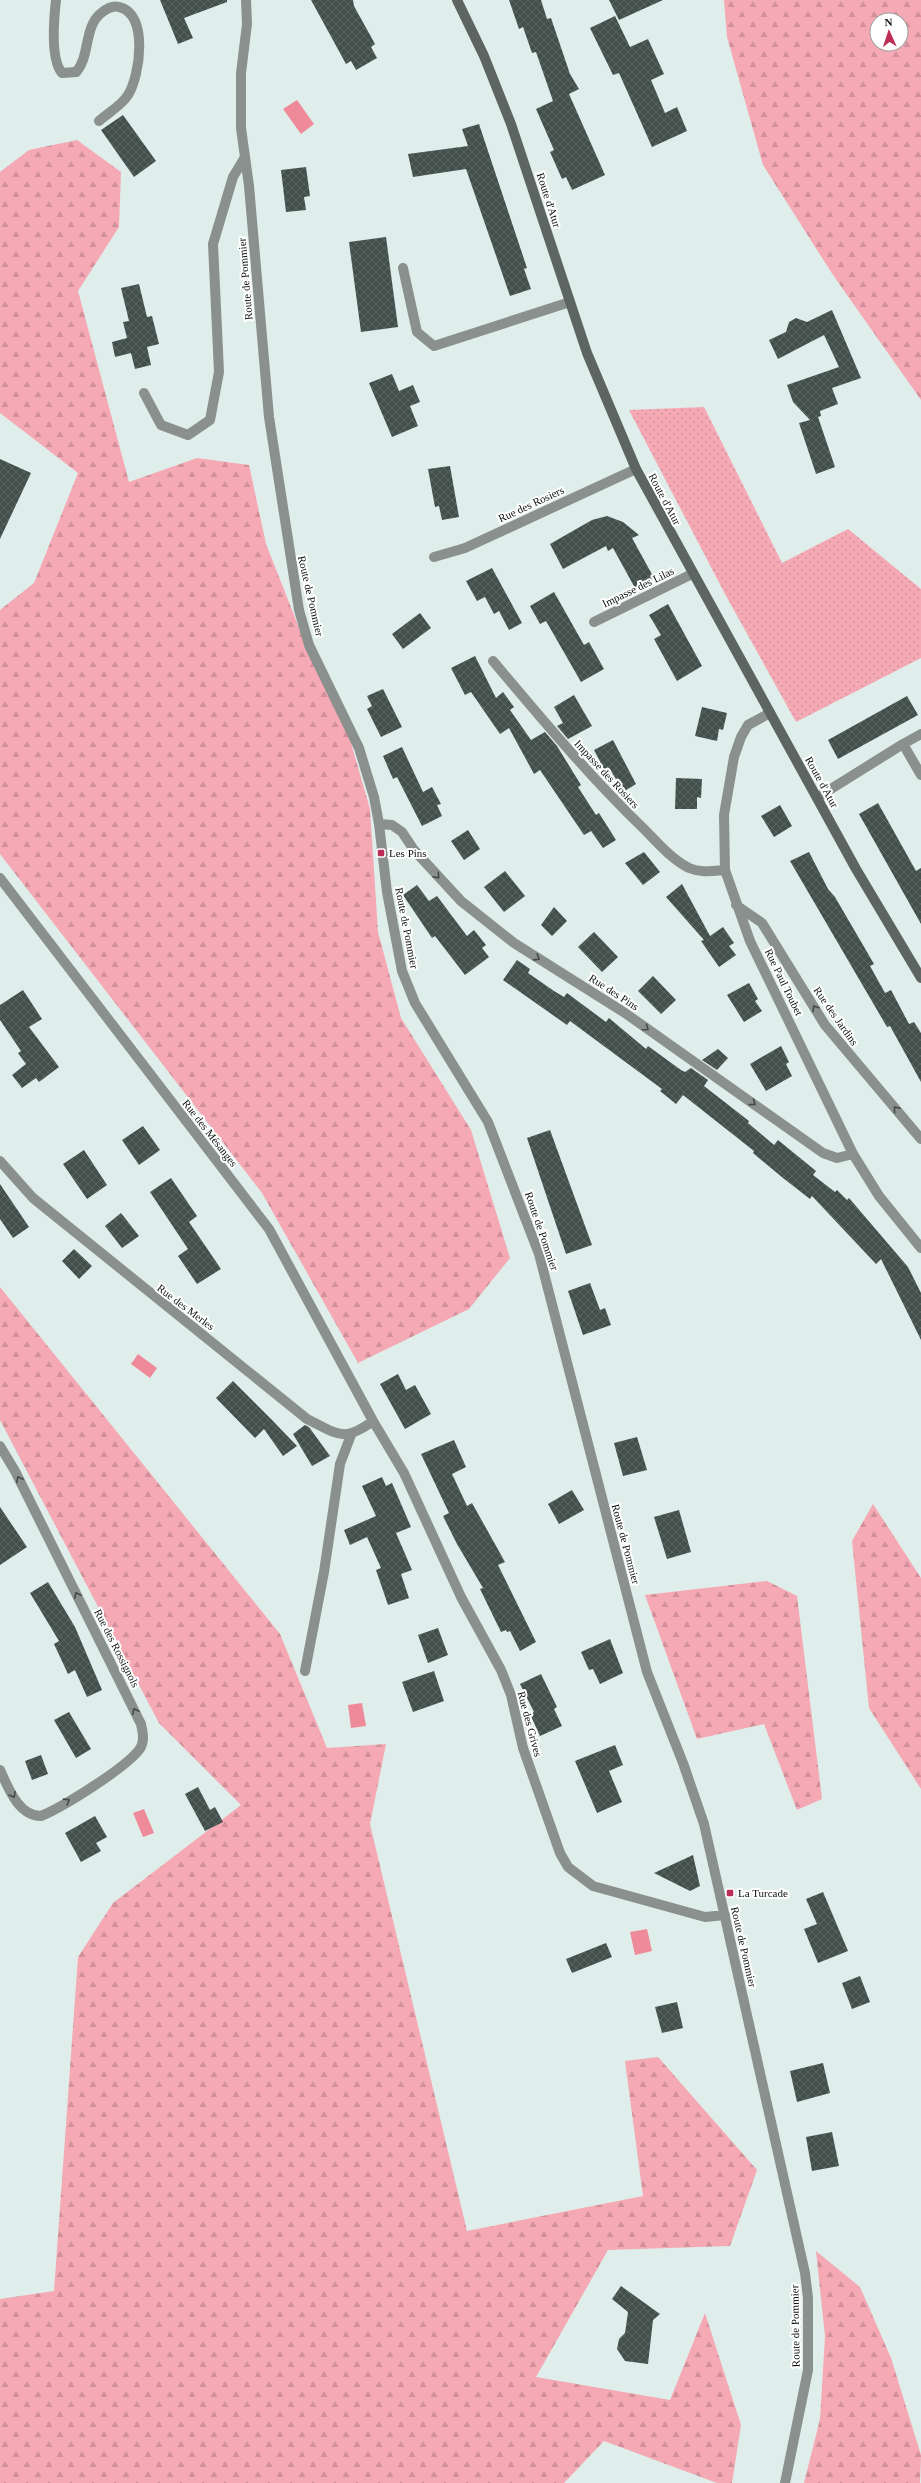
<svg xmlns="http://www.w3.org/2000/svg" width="921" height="2483" viewBox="0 0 921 2483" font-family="Georgia,serif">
<defs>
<pattern id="grass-dots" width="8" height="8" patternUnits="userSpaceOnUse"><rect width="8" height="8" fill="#f5a9b4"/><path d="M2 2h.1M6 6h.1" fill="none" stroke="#d1909a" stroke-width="1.8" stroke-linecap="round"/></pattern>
<pattern id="forest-firs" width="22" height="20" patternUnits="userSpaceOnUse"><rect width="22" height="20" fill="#f5a9b4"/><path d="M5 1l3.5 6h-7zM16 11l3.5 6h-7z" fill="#d1909a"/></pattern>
<pattern id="building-cross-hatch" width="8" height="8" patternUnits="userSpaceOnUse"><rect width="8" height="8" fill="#434f4c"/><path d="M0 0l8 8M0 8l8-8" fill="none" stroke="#5a6461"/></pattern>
</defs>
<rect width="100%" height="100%" fill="#dfeeea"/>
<path fill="url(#grass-dots)" d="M704 407 782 563 848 529 921 589V658L796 722 725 594 629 410Z"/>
<path fill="url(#forest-firs)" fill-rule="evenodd" d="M724 0H921V400L833 275 763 165 727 37ZM877 20H901V44H877Z
M77 140 121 172 119 227 78 291 129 482 197 458 249 465 266 544 311 658 349 736 370 809 378 932 401 1018 471 1130 510 1258 469 1309 358 1363 262 1193 0 854V610L34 583 78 473 0 413V172L29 150Z
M0 1287 280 1634 327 1748 386 1744 370 1824 467 2231 643 2196 625 2061 658 2057 757 2170 730 2246 608 2250 536 2377 670 2400 705 2313 741 2425 732 2483H717L604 2441 564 2483H0V2299L54 2291 78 1957 113 1903 241 1805 159 1723 0 1420Z
M873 1504 921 1578V1789L869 1708 852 1541Z
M767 1581 797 1596 822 1799 797 1810 764 1724 697 1739 645 1595Z
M816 2251 860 2287 891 2358 921 2455 920 2483H804L820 2419 825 2336Z"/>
<path fill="#ef8a9b" d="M297 100 314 124 301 134 283 109Z
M138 1354 157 1368 150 1378 131 1364Z
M362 1703 366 1726 351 1728 348 1705Z
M144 1809 154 1833 143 1837 133 1813Z
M647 1929 652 1951 635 1955 630 1932Z"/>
<path fill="url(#building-cross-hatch)" d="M160 0H227V2L184 18 193 38 178 44Z
M311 0H353L354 6 375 44 371 47 377 58 356 70 351 61 346 64Z
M509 0H541L547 19 551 18 570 74 579 89 569 94 605 175 572 190 566 177 562 179 550 152 554 150 536 109 553 101 536 52 532 53 523 27 519 29Z
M609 0H663L619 20Z
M615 16 630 47 648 39 664 74 651 80 665 113 677 107 687 131 652 147 619 73 613 75 590 28Z
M123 115 156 161 134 177 101 130Z
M479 124 527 268 524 269 531 289 510 296 466 169 413 177 408 154 468 146 462 129Z
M306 167 310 196 304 197 306 210 286 212 281 170Z
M386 237 398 327 361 332 349 242Z
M139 284 147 317 152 316 159 344 147 347 151 365 135 369 131 353 115 357 112 342 127 338 123 322 129 321 121 288Z
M832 310 861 378 832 388 838 404 820 411 821 416 818 417 835 467 816 474 799 423 810 420 793 402 787 385 839 367 824 335 778 359 769 340 786 332 789 322 796 318 807 322Z
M392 374 399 391 413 385 420 402 410 406 418 426 392 437 369 383Z
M0 459 31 473 0 539Z
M450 466 459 517 442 520 439 506 435 507 428 469Z
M607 516 623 522 639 535 632 538 654 578 635 588 613 548 608 551 606 546 563 569 550 544 592 520Z
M492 568 522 623 509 630 499 611 494 614 485 597 477 601 466 581Z
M554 592 584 645 589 642 604 669 581 682 546 621 540 624 530 606Z
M668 604 702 666 677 681 654 639 661 635 649 615Z
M420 613 431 628 403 649 392 634Z
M475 656 496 698 503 692 514 707 510 710 531 740 545 732 557 746 581 785 578 787 596 815 599 813 616 840 603 848 591 831 584 835 540 770 534 774 509 728 500 734 471 692 465 695 451 668Z
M383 689 402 727 381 737 367 709 372 706 367 696Z
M574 695 592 726 568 739 557 726 563 723 554 707Z
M907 696 918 715 838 759 828 740Z
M702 707 727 713 723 730 719 729 717 741 695 736Z
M613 740 636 784 623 792 610 769 605 771 594 750Z
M402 747 423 792 432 787 441 804 437 805 442 816 422 826 397 777 393 779 383 756Z
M676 778 702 779 701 798 697 797V809H675Z
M878 803 916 871 921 868V924L859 814Z
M780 805 792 826 774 837 761 816Z
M468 830 480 849 464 860 451 841Z
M644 852 660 872 643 885 625 863Z
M809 852 828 889 835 897 874 964 870 966 885 993 891 990 909 1024 914 1022 921 1033V1082L890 1026 887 1027 790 861Z
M505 871 525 896 504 912 484 887Z
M682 884 710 936 723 927 734 943 729 946 736 955 719 967 701 941 704 940 666 897Z
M417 885 429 901 437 896 467 936 474 930 486 945 482 948 489 957 465 975 435 936 432 938 403 895Z
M554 907 567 921 552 936 541 925Z
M594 932 618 957 602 972 578 947Z
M517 960 530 969 528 973 554 991 564 997 567 993 606 1022 609 1018 646 1049 648 1046 681 1070 685 1072 691 1068 708 1080 704 1086 749 1121 748 1123 774 1145 778 1140 816 1171 813 1175 835 1192 837 1190 847 1200 849 1198 908 1267 921 1293V1340L881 1259 876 1264 812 1196 810 1199 783 1178 753 1153 754 1151 683 1095 676 1104 660 1091 662 1089 570 1021 567 1025 503 980Z
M653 976 676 1000 661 1014 638 991Z
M749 983 758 999 755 1001 762 1011 744 1022 727 995Z
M23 990 42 1019 29 1027 59 1067 39 1082 36 1078 22 1088 12 1075 26 1064 18 1053 21 1051 0 1020V1005Z
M781 1046 789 1062 786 1064 792 1076 766 1091 750 1064Z
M718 1049 728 1058 717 1070 702 1060Z
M143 1126 160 1150 139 1165 122 1140Z
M550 1130 592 1245 566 1254 527 1138Z
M84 1150 107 1185 87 1199 63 1164Z
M171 1178 197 1216 189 1222 221 1269 197 1284 178 1256 188 1249 150 1192Z
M0 1184 29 1227 13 1238 0 1219Z
M121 1213 139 1236 122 1248 105 1226Z
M74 1249 92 1266 79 1279 62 1261Z
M590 1283 600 1310 605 1308 611 1325 583 1335 568 1291Z
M398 1374 406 1390 415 1385 431 1414 405 1429 380 1384Z
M233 1381 272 1420 297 1446 283 1456 264 1429 255 1438 216 1398Z
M305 1425 309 1427 330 1456 312 1466 293 1434Z
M637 1437 647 1470 623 1476 614 1443Z
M454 1440 466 1467 452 1474 467 1506 472 1503 505 1562 498 1565 536 1642 520 1651 510 1631 507 1632 506 1630 501 1632 480 1589 483 1588 457 1544 443 1516 449 1513 421 1454Z
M382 1477 386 1486 392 1483 411 1527 396 1533 412 1570 401 1574 409 1598 388 1605 376 1570 381 1568 367 1537 350 1545 344 1530 376 1516 362 1486Z
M572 1490 584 1510 559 1524 548 1504Z
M0 1507 27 1547 0 1565Z
M679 1510 691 1552 667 1559 654 1517Z
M48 1582 75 1627 102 1690 87 1697 75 1670 68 1674 54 1644 59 1641 30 1593Z
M438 1628 448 1655 428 1663 418 1635Z
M610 1639 623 1673 600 1684 593 1669 589 1670 581 1652Z
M434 1671 444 1701 413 1712 402 1682Z
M541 1674 557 1707 554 1709 562 1726 540 1736 530 1714 534 1712 520 1684Z
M69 1712 91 1749 76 1758 54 1720Z
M615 1745 623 1765 609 1771 622 1802 597 1813 575 1761Z
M41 1755 48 1774 32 1780 25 1761Z
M198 1787 210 1810 215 1807 223 1822 205 1831 185 1794Z
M95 1816 107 1837 96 1843 101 1851 81 1862 65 1833Z
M693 1855 700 1886 690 1891 654 1873Z
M823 1892 848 1951 818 1963 804 1929 817 1924 806 1899Z
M606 1943 612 1957 572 1973 566 1959Z
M860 1976 870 2002 852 2009 842 1983Z
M677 2002 683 2028 662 2033 655 2007Z
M823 2063 830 2093 797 2102 790 2071Z
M832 2132 839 2166 812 2171 806 2137Z
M621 2286 660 2314 653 2320 648 2364 625 2361 617 2349 619 2339 625 2333 628 2312 612 2299Z"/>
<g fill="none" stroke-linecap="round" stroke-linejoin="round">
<path stroke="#8a908e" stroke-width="10" d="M76 72C90 57 84 28 100 14 106 9 112 5 119 7 149 13 140 76 128 95 122 105 108 113 99 121
M403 268 417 332 434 346 570 302
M144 393 161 425 188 435 210 420 219 372 213 244 233 177 245 157
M305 1671 324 1572 340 1464 351 1435"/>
<path stroke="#8a908e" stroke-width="10" d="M56 0C54 18 50 59 62 73L76 72
M246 0 247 24 241 73V128L249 186 269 417 299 610 309 645 359 748 374 797 379 824 387 892 402 971 415 1003 488 1122 539 1254 647 1672 683 1763 704 1824 805 2273 808 2298V2370L785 2483
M434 557 465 548 636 469
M594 622 692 574
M493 661C541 718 589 776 643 828 657 842 671 859 689 868 701 873 712 871 725 870
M770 713 748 725 741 737 734 757 724 815 725 870 750 941 853 1154 879 1196 921 1248
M903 744 921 734
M818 797 903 744 921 775
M379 824 392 825 402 832 414 850 461 901 514 943 625 1013 823 1153 837 1158 853 1154
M0 878 269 1229 373 1421 404 1473 461 1597 501 1670 511 1695 523 1748 560 1853 568 1867 593 1886 705 1917 725 1915
M736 905 762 923 825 1025 921 1139
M0 1161 33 1198 307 1419C338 1434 343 1443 373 1421
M0 1446 15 1471 141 1724C143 1733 145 1742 139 1750 124 1769 63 1807 41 1816 18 1816 8 1787 0 1770"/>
<path stroke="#5d6563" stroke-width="10" d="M457 0 484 56 511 124 587 353 636 469 856 869 921 978"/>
</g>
<defs><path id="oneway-chevron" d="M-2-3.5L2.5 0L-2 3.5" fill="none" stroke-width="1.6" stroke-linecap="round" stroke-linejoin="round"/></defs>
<g stroke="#454a49">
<use href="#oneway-chevron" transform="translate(437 876) rotate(49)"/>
<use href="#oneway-chevron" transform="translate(537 958) rotate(32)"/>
<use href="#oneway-chevron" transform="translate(815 1008) rotate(-122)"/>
<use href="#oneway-chevron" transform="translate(646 1028) rotate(35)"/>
<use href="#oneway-chevron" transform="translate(753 1103) rotate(36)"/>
<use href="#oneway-chevron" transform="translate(896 1109) rotate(-130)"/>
<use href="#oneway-chevron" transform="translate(19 1479) rotate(-117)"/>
<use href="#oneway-chevron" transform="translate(77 1595) rotate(-117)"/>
<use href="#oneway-chevron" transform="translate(135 1711) rotate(-117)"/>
<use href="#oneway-chevron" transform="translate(13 1795) rotate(60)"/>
<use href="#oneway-chevron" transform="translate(67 1801) rotate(-32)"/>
</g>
<g fill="#bd2e56" stroke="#fff" stroke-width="1.5">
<rect x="377" y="849" width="8" height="8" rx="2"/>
<rect x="726" y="1889" width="8" height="8" rx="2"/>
</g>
<g text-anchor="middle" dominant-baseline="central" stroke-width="4" stroke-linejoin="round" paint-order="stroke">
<g font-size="11" fill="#0c1110" stroke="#fff">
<text transform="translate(549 200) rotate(72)">Route d'Atur</text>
<text transform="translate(245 279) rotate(-95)">Route de Pommier</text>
<text transform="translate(665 499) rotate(62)">Route d'Atur</text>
<text transform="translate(531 504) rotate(-25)">Rue des Rosiers</text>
<text transform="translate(638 587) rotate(-26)">Impasse des Lilas</text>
<text transform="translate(311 596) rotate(77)">Route de Pommier</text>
<text transform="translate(607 774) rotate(47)">Impasse des Rosiers</text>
<text transform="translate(822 782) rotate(61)">Route d'Atur</text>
<text transform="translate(407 928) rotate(79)">Route de Pommier</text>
<text transform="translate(784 982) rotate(64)">Rue Paul Toubet</text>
<text transform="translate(614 992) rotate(33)">Rue des Pins</text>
<text transform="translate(836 1016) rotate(55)">Rue des Jardins</text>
<text transform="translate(210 1133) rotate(52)">Rue des Mésanges</text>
<text transform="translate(542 1231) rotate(71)">Route de Pommier</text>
<text transform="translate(186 1307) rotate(37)">Rue des Merles</text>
<text transform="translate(626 1544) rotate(75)">Route de Pommier</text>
<text transform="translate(117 1648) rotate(63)">Rue des Rossignols</text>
<text transform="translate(530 1724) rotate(75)">Rue des Grives</text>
<text transform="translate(744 1947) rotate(77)">Route de Pommier</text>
<text transform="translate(795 2326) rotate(-91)">Route de Pommier</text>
</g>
<g font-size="11" fill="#0c1110" stroke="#fff" text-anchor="start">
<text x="389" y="853">Les Pins</text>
<text x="738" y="1893">La Turcade</text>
</g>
</g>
<g transform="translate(889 32) rotate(357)"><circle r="19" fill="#ffffff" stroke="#9ea09f"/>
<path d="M0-3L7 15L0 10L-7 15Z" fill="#bd2e56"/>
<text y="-6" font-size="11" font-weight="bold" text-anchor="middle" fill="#0c1110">N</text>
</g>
</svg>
